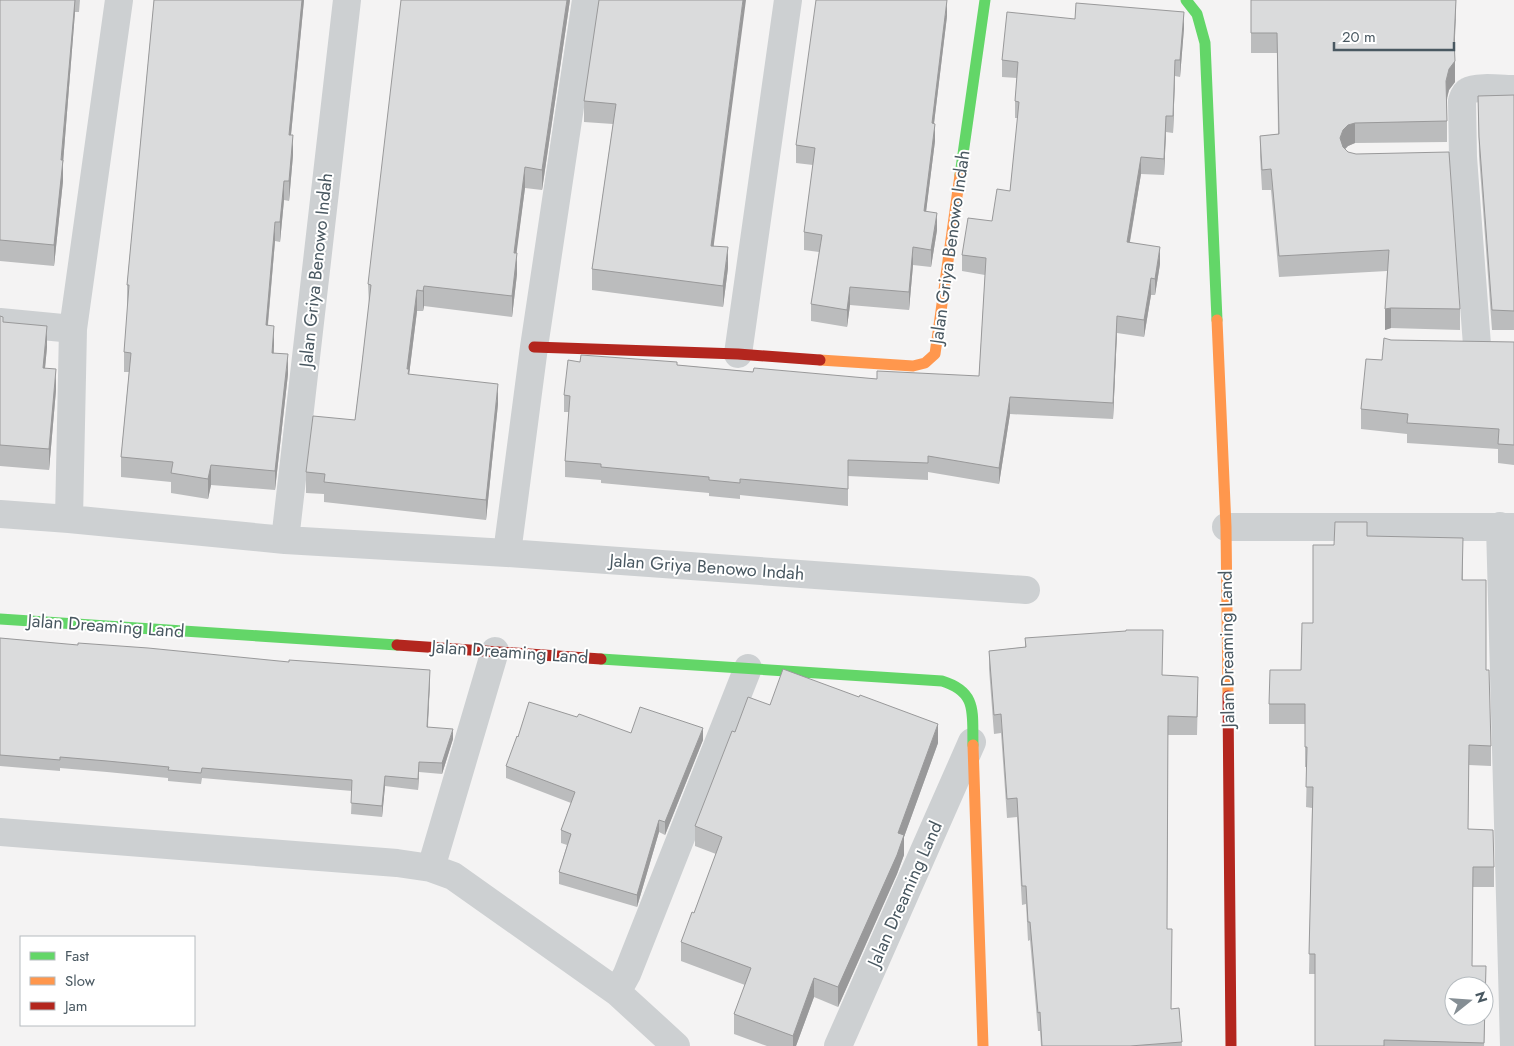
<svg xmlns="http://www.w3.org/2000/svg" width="1514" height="1046" viewBox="0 0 1514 1046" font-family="Jost,sans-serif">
<rect width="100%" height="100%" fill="#f4f3f3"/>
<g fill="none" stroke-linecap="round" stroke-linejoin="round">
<path stroke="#cdd0d2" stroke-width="28" d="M0 322 73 329
M1477 345 1463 157 1462 101C1463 98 1464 93 1468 91 1476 86 1504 89 1514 89
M738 354 788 0
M0 514 69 519 285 540 507 553 1026 590
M69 519 73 329 119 0
M1500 526 1514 1046
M1226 527H1514
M285 540 347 0
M507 553 534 347 586 0
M0 832 397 863 431 868 453 876 617 992 676 1046
M431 868 495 651
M617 992 627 974 748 668
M838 1046 972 742"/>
<path stroke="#63d668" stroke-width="11" d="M1186 0 1197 14 1205 43 1217 320
M960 175 985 0
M0 619 397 645
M601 659 942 681C978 692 972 713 973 745"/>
<path stroke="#ff974d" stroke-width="11" d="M1217 320 1226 527 1228 696
M820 360 913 366 925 363 935 354 960 175
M973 745 983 1046"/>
<path stroke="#b3261e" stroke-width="11" d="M534 347 738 354 820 360
M397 645 601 659
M1228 696 1231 1046"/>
</g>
<path fill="#bbbcbd" d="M0 0H80L79 12H75L63 163V181L54 266 0 261Z
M154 0H304L291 135 293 155 289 201 284 200 280 242 275 241 268 325 274 345V353L288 374 275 490 211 485 208 499 171 493V482L121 477V457L129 372H124V352L128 305H127V285Z
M570 0 542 190 525 188 516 253 517 274 512 317 424 306 423 311H417L409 375 498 404 486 520 324 502V494L306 493V472L355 420 362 363 369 305 368 284Z
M599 0 714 246 728 268 723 307 592 290V269L613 124 584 122V101Z
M1251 0H1456L1454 52 1455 82 1449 90 1447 100V142L1355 143 1348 146 1345 149 1460 309V330L1391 328 1385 330 1387 271 1279 277 1271 190H1262L1260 156V136L1278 134 1277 53H1251Z
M947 16 934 123 935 141 926 211 937 230 931 267 913 265 909 310 850 305 847 327 811 321V304L819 252 804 250V232L813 165 796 163V145Z
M1075 19 1184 28 1180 77 1175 76 1173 133 1166 132 1164 175 1141 174 1130 242 1160 264 1155 295H1151L1144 337 1117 333 1113 419 1010 414 999 484 928 472V480L848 476V506L740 495V499L709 496V493L601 483V480L565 477V461L569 412H564V395L677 365 753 372 877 379 979 376 985 275 962 271V255L992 221 1010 191 1018 118H1015V101L1017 78 1002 77V60Z
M1514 95V330H1492L1479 156 1478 96Z
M0 316 3 322 47 347 45 368 56 390 49 470 0 466Z
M1391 340 1514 342V465L1498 463V449L1407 443V434L1361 429V409Z
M1367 536 1463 558V580L1486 670 1491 746V766L1469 765 1468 829 1494 867V887H1473L1472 966 1486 986 1484 1046H1315V974H1309L1312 808 1306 807 1307 767H1305V724H1269V704L1301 670 1313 623 1334 545Z
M0 638 430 681 428 727 453 739 442 774 419 772 418 790 385 786 382 817 351 814 352 791 202 778 201 784 168 781V778L107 772 60 768V771L0 766Z
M1025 638 1162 675 1198 695 1197 735H1168L1167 929 1171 1009 1179 1008 1182 1046H1041L1040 1031H1038L1030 940 1028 941 1026 904 1022 905 1017 817 1007 818 1001 733 994 734 989 669V651L1025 647Z
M770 705 938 743 904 837V855L897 874 838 1007 814 997 796 1046H767L734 1034V1014L745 985 681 961V942L694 913 716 854 695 846V826L735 732Z
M577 717 631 733 703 740 665 835 659 832 637 907 559 884V872L567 845 561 843V830L571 803 506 778V766L518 737Z"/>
<path fill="#99999a" d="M75 0V12L63 163V181L54 266V245Z
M302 0H304L289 155V135Z
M567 0H570L542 190V170Z
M743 0H746L711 266V246Z
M947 0V16L932 140V123Z
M1456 0V13L1454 61V40Z
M1184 12V28L1180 77V60Z
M1175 60V76L1173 133V116Z
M1455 61V82L1449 90 1446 101V81L1449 69Z
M1166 116V132L1164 175V159Z
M1355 123V143L1348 146 1343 151 1340 138 1343 130 1348 125Z
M935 124V141L924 228V211Z
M293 135V155L289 201V181Z
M1141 157V174L1127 258V242Z
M525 167V188L514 273V253Z
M284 181V200L280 242V222Z
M937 213V230L931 267V250Z
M275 222V241L266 344V325Z
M728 247V268L723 307V286Z
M913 247V265L909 310V292Z
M1160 247V264L1155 295V279Z
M517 253V274L512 317V296Z
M1151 278V295L1144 337V320Z
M424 286V306L423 311V291Z
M850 287V305L847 327V310Z
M417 290V311L409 375 407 369Z
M1391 308V328L1385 330V309Z
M1117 316V333L1113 419V403Z
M47 326V347L43 389V368Z
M274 326V345L272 373V353Z
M288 354V374L275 490V471Z
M56 369V390L49 470V449Z
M498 384V404L486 520V500Z
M1010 397V414L999 484V468Z
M211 465V485L208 499V479Z
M430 670V681L427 738V727Z
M938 724V743L904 837V855L897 874 838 1007V987L898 833Z
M703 728V740L665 835V822Z
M453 729V739L442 774V763Z
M419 762V772L418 790V779Z
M385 776V786L382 817V806Z
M659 820V832L637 907V895Z
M1486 966V986L1484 1046V1043Z
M814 978V997L796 1046H793V1036Z"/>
<path fill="#dadbdc" stroke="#99999a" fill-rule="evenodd" d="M0 0H75L61 160H63L54 245 0 240Z
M154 0H302L289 135H293L289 181H284L280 222H275L266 325 274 326 272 353 288 354 275 471 211 465 208 479 171 473 173 462 121 457 131 353 124 352 129 285H127Z
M401 0H567L542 170 525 167 514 253H517L512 296 424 286 423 291 417 290 407 369H409L408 374 498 384 486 500 324 482 325 474 306 472 313 416 355 420 362 363 371 285 368 284Z
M599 0H743L711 246 728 247 723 286 592 269 616 104 584 101Z
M816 0H947L932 123 935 124 924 211 937 213 931 250 913 247 909 292 850 287 847 310 811 304 822 235 804 232 815 148 796 145Z
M1251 0H1456L1454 40 1455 61 1449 69 1446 81 1447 121 1355 123 1348 125 1343 130 1340 138 1343 147 1348 152 1356 154 1449 152 1460 309 1391 308 1385 309 1389 250 1279 256 1271 169 1262 170 1260 136 1279 134 1277 33H1251Z
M1076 3 1184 12 1180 60H1175L1173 116H1166L1164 159 1141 157 1127 242 1160 247 1155 279 1151 278 1144 320 1117 316 1113 403 1010 397 999 468 928 456V463L848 460V489L740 479V483L709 480V477L601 467V464L565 461 570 396 564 395 568 360 580 362 581 355 677 362V365L753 372 754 368 877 379V371L979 376 986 258 962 255 968 218 992 221 997 189 1010 191 1019 102 1015 101 1018 62 1002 60 1007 12 1075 19Z
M1514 95V311L1492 310 1479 137 1478 96Z
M0 316 3 317V322L47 326 43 368 56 369 49 449 0 445Z
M1384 338 1391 340 1514 342V445L1498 444 1499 429 1407 423 1408 414 1361 409 1366 359 1382 360Z
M1335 522H1367V536L1463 538 1462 580H1486V670H1489L1491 746 1469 745 1468 829 1493 830 1494 867H1473L1472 966H1486L1484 1043 1384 1040V1046H1315V954H1309L1313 787H1306L1307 747H1305V704H1269L1270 670H1301L1302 623H1313V545H1334ZM1454 986H1484V1016H1454Z
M1126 630H1163L1162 675 1198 677 1197 717 1168 716 1167 929H1172L1171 1009 1179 1008 1182 1042 1130 1046H1042L1040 1012 1038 1013 1030 922H1028L1026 886H1022L1017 798 1007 799 1001 714 994 715 989 651 1026 647 1025 638 1126 631Z
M0 638 78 645V643L148 648 289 662V660L430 670 427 727 453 729 442 763 419 762 418 779 385 776 382 806 351 803 352 780 202 768 201 773 168 770 169 767 107 761 60 757V760L0 755Z
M783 669 859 697 860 695 938 724 898 833 904 835 897 855 838 987 814 978 793 1036 734 1014 751 968 681 942 692 912 694 913 722 837 695 826 732 731 735 732 748 697 770 705Z
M529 702 577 717 579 714 631 733 640 707 703 728 665 822 659 820 637 895 559 872 571 834 561 830 575 792 506 766 517 736 518 737Z"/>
<g text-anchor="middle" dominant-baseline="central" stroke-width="4" stroke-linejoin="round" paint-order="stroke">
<g font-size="18" fill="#495861" stroke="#fff">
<text transform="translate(950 247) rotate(-82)">Jalan Griya Benowo Indah</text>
<text transform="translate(316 270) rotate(-84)">Jalan Griya Benowo Indah</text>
<text transform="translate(707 567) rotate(4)">Jalan Griya Benowo Indah</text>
<text transform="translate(106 626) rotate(4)">Jalan Dreaming Land</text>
<text transform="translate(1227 649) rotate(-91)">Jalan Dreaming Land</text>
<text transform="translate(510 652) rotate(4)">Jalan Dreaming Land</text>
<text transform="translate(905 894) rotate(-66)">Jalan Dreaming Land</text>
</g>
</g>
<rect x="20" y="936" width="175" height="90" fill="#ffffff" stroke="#b6bcc0"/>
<rect x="30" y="952" width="25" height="8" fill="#63d668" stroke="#b6bcc0"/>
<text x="65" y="961" font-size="15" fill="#495861">Fast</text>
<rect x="30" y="977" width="25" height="8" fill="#ff974d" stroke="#b6bcc0"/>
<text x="65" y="986" font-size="15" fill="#495861">Slow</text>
<rect x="30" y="1002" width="25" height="8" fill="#b3261e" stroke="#b6bcc0"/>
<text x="65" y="1011" font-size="15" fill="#495861">Jam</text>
<g transform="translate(1469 1001) rotate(73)"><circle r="24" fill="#ffffff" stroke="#b6bcc0"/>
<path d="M0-4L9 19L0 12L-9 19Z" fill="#858e94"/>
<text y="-8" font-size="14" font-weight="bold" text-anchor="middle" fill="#495861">N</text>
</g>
<path d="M1334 42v8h120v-8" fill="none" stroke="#495861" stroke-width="2.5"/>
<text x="1342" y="42" font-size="15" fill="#495861" stroke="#ffffff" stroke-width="4" paint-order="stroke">20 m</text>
</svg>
